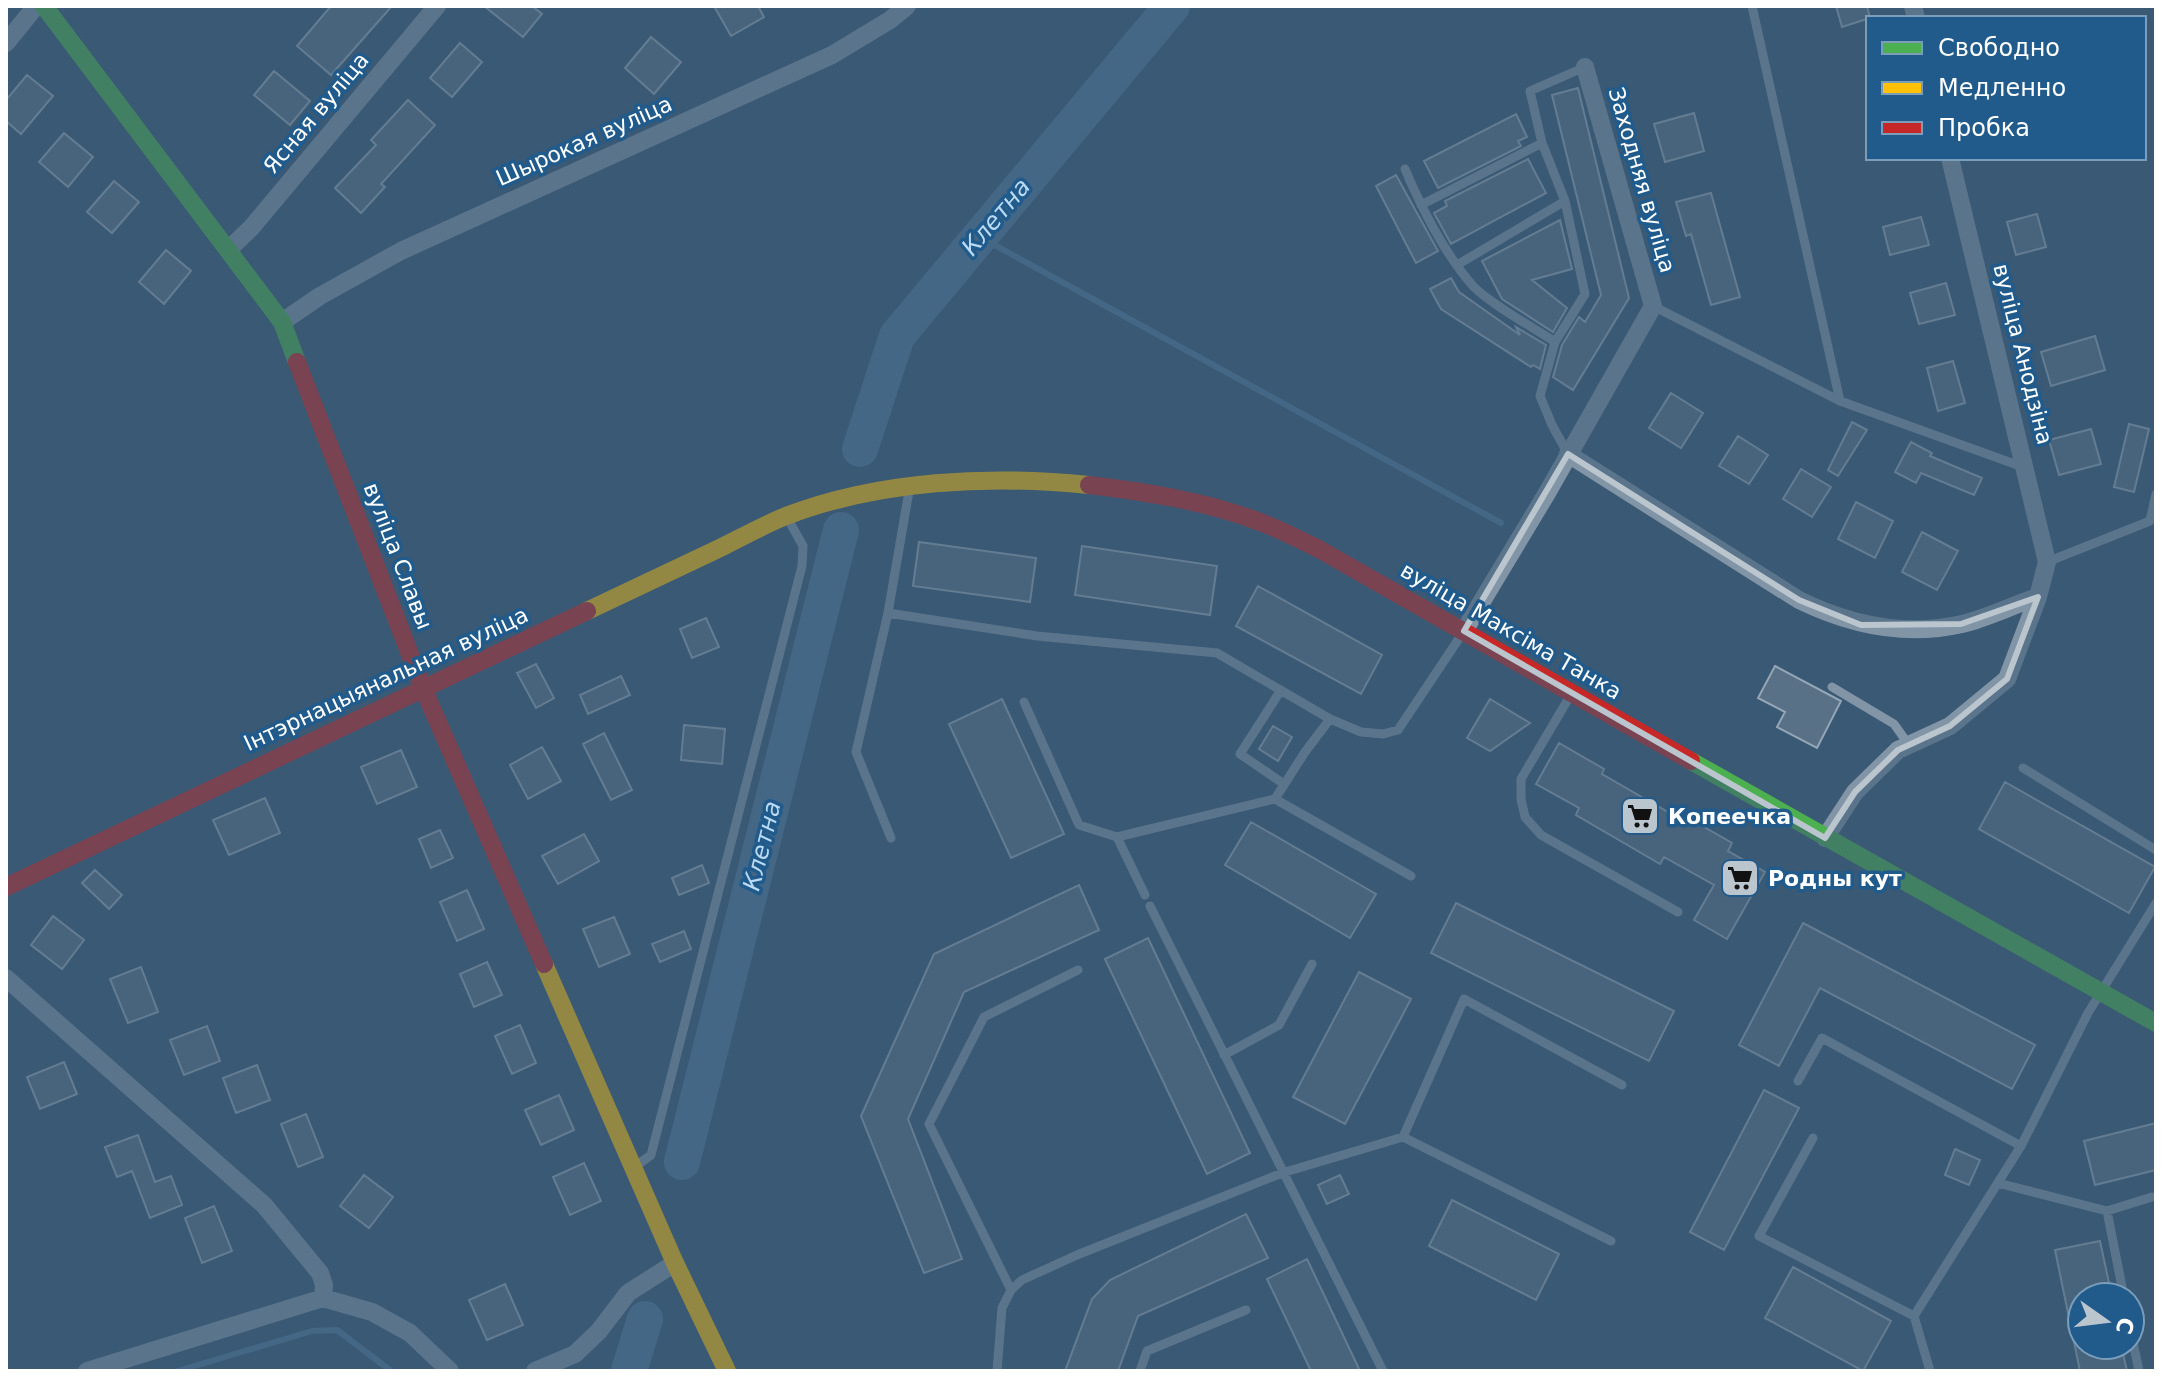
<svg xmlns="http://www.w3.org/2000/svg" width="2162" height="1377" viewBox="0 0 2162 1377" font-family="'DejaVu Sans',sans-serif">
<rect width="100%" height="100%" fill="#3a5974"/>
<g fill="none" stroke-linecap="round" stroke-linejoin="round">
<path stroke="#53799b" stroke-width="6" d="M980 237 1501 523
M178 1371 312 1331 337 1330 391 1371"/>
<path stroke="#53799b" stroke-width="36" d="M860 449 897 336 1172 6
M682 1162 841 530
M629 1371 645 1319"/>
</g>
<path fill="#587186" stroke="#95a7b6" stroke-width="2" d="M331 6H392L331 75 297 46Z
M484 6H532L542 14 523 37Z
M714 6H758L764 17 731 36Z
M1836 6H1867L1870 18 1842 27Z
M651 37 681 62 654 94 625 68Z
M460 43 482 62 452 97 430 78Z
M274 71 310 101 290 125 254 95Z
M27 75 53 96 21 134 6 121V100Z
M1578 88 1629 298 1573 390 1553 377 1562 345 1579 317 1585 322 1601 295 1552 95Z
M408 100 435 125 381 184 385 187 361 213 335 188 376 145 371 140Z
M1694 113 1704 151 1665 162 1654 124Z
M1516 114 1527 137 1518 141 1521 146 1438 188 1424 161Z
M64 133 93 157 68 187 39 162Z
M1528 159 1546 193 1451 244 1434 213 1447 206 1445 201Z
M1396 175 1438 251 1416 263 1376 186Z
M114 181 139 202 112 233 87 212Z
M1711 193 1740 297 1711 305 1691 234 1686 236 1676 202Z
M2037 214 2046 247 2016 255 2007 222Z
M1921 217 1929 245 1890 255 1883 227Z
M1560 220 1572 269 1532 280 1567 308 1553 332 1502 299 1482 261Z
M166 250 191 271 164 304 139 282Z
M1451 278 1459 292 1520 335 1516 327 1546 345 1540 369 1533 365 1531 367 1441 309 1430 289Z
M1946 283 1955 315 1919 324 1910 293Z
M2095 336 2105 370 2051 386 2041 352Z
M1953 361 1965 403 1938 411 1927 368Z
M1671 393 1703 413 1681 448 1649 428Z
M1852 422 1867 430 1838 476 1828 470Z
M2129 424 2149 429 2134 492 2114 487Z
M2091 429 2101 464 2059 475 2049 440Z
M1738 436 1768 455 1749 484 1719 466Z
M1911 442 1932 453 1930 456 1982 478 1974 495 1921 473 1916 483 1895 472Z
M1801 469 1831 487 1812 517 1783 499Z
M1856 502 1893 521 1875 558 1838 539Z
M1922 532 1958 551 1937 590 1902 572Z
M919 542 1036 558 1030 602 913 586Z
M1082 546 1217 566 1210 615 1075 595Z
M1258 586 1382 655 1361 694 1236 626Z
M706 618 719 647 692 658 680 629Z
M536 664 554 698 536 708 517 673Z
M1775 666 1841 701 1817 748 1777 727 1785 712 1758 698Z
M621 676 630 695 588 714 580 695Z
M1002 699 1064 834 1011 858 949 724Z
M1490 699 1530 723 1490 751 1467 738Z
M684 725 725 729 722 764 681 760Z
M1273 726 1292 737 1278 761 1259 749Z
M604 733 632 790 611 800 583 744Z
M1559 743 1604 769 1602 774 1687 823 1690 819 1732 843 1728 851 1765 872 1727 939 1694 920 1714 885 1664 857 1660 864 1576 815 1579 808 1536 784Z
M542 747 561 781 528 799 510 765Z
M401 750 417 787 377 804 361 767Z
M2005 782 2155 867 2129 913 1979 829Z
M265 798 280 833 229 855 213 820Z
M1251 822 1376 894 1350 938 1225 865Z
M440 830 453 858 431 868 419 839Z
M584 834 599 861 558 884 542 856Z
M702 865 709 883 679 895 672 878Z
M95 870 122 895 109 909 82 883Z
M1079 885 1099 930 964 992 908 1119 962 1259 924 1273 861 1116 934 954Z
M467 890 484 929 457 941 440 902Z
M1456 903 1674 1011 1649 1061 1431 953Z
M53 916 84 940 62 969 31 945Z
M614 917 630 954 599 967 583 929Z
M1803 923 2035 1045 2012 1089 1820 988 1779 1066 1739 1045Z
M684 931 691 949 660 962 652 944Z
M1148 938 1250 1153 1207 1174 1105 959Z
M487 962 502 995 474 1007 460 974Z
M141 967 158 1012 128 1023 110 979Z
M1359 972 1411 999 1345 1124 1293 1097Z
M520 1025 536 1063 512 1074 495 1036Z
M207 1026 220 1061 184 1075 170 1040Z
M64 1062 77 1094 40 1109 27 1077Z
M257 1065 270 1100 236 1113 223 1078Z
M1764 1090 1799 1108 1724 1250 1690 1232Z
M559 1095 574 1130 541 1145 525 1110Z
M306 1114 323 1157 298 1167 281 1124Z
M2156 1123V1170L2095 1185 2084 1141Z
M138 1135 155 1182 171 1176 182 1205 150 1218 132 1171 117 1177 105 1147Z
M1955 1149 1980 1160 1969 1185 1945 1175Z
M584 1163 601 1201 570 1215 553 1177Z
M364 1175 393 1197 369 1228 340 1206Z
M1340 1175 1349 1194 1327 1204 1318 1185Z
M1452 1200 1559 1254 1536 1300 1429 1246Z
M214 1206 232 1251 202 1263 185 1218Z
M1246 1214 1268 1258 1138 1316 1118 1371H1065L1092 1299 1110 1280Z
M2100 1241 2112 1297H2082V1345H2121L2127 1371H2080L2055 1250Z
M1307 1259 1325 1297 1360 1371H1311L1267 1279Z
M1793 1267 1891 1321 1863 1371 1765 1318Z
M505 1284 523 1325 487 1340 469 1300Z"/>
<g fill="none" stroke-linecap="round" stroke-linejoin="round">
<path stroke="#8195a7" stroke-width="9" d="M1752 6 1840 401
M1405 169C1422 209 1444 253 1473 286 1489 303 1534 328 1555 342
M1421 205 1542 143
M1457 265 1565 201
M1653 306 1840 401 2023 467
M1568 454 1552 425 1540 396 1555 342 1585 294 1565 201 1542 143 1530 91 1585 67
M2047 562 2150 521 2156 494
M888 613 1037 636 1217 653 1330 719 1361 732 1383 734 1398 730 1462 634
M1832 687 1894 724 1909 745
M1281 690 1240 754 1284 784
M1570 696 1521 779V799L1525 817 1541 835 1678 912
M1024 702 1079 825 1117 837 1145 895
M2023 768 2156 850
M1275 799 1305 752 1330 719
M1117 837 1275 799 1411 876
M891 838 856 752 888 613 909 491
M1150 906 1383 1371
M1224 1055 1279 1025 1312 964
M1798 1081 1822 1038 2021 1146
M1403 1137 1464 999 1622 1085
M1813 1138 1759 1236 1914 1316 2021 1146 2088 1013 2156 903
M636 1166 651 1155 802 566 803 546 788 519
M1998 1183 2107 1211 2124 1297
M2107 1211 2152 1197
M1011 1290 929 1124 984 1017 1078 970
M1914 1316 1930 1371
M2130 1328 2139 1371
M997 1371 1002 1308 1011 1290 1022 1280 1077 1255 1282 1173 1403 1137 1611 1241
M1140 1371 1147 1351 1246 1310"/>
<path stroke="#8195a7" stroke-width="18" d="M1913 6 1916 18
M6 43 36 6
M229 249 251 228 437 6
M282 322 320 296 401 251 832 55 890 20 907 6
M1568 454 1799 600C1850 625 1905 637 1962 624 1987 618 2013 605 2038 597L2047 562 1950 158
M1464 631 1547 493 1653 306 1585 67
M1825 838 1855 792 1898 750 1950 726 2007 679 2038 597
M6 978 264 1205 320 1273 324 1285 323 1298
M87 1371 323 1298 372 1312 410 1333 450 1371
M535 1371 575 1354 599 1331 628 1293 675 1263"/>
<path stroke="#4caf50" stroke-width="18" d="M44 6 282 322 297 362
M1691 761 2156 1023"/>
<path stroke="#ffc107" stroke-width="18" d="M587 611C631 590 676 569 720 548 742 537 764 525 786 516 880 480 990 475 1089 485
M544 964 675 1263 727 1371"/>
<path stroke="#c62828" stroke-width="18" d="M297 362 423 688 544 964
M1089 485C1146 492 1206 501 1260 522 1280 529 1298 539 1317 548L1691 761
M6 887 587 611"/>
</g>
<path d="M0 0H2162V1377H0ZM1568 454 1799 600 1861 625 1961 624 2038 597 2007 679 1950 726 1898 750 1855 792 1825 838 1464 631Z" fill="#3a5974" fill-opacity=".55" fill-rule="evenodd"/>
<path fill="none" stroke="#bac5ce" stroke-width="6" stroke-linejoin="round" d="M1568 454 1799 600 1861 625 1961 624 2038 597 2007 679 1950 726 1898 750 1855 792 1825 838 1464 631Z"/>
<defs>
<symbol id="supermarket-square" viewBox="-11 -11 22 22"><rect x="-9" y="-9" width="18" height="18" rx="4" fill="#bac5ce" stroke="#215b8c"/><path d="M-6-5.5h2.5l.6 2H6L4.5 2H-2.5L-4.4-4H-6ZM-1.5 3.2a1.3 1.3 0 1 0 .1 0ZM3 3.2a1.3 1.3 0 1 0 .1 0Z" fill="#111"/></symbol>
</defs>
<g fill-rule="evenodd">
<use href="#supermarket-square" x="1618" y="794" width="44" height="44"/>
<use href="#supermarket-square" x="1718" y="856" width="44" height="44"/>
</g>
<g text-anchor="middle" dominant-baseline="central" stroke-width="7" stroke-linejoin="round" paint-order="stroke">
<g font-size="22" fill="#fff" stroke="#215b8c">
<text transform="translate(316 113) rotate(-50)">Ясная вуліца</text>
<text transform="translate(584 141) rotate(-24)">Шырокая вуліца</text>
<text transform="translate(1642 180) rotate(74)">Заходняя вуліца</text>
<text transform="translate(2023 354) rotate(76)">вуліца Анодзіна</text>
<text transform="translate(398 556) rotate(69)">вуліца Славы</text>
<text transform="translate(1511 631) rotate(30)">вуліца Максіма Танка</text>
<text transform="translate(386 679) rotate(-25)">Інтэрнацыянальная вуліца</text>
</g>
<g font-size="22" font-weight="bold" fill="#fff" stroke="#215b8c" text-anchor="start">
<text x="1668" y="816">Копеечка</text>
<text x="1768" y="878">Родны кут</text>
</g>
<g font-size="24" font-style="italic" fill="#bbdaf3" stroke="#215b8c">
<text transform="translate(996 217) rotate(-50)">Клетна</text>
<text transform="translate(762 846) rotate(-76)">Клетна</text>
</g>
</g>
<rect width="2162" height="1377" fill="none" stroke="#ffffff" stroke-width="16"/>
<rect x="1866" y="16" width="280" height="144" fill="#215b8c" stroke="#7a9dba" stroke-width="2"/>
<rect x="1882" y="42" width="40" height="12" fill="#4caf50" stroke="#7a9dba" stroke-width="2"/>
<text x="1938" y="56" font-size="24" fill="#ffffff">Свободно</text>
<rect x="1882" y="82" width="40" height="12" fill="#ffc107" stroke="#7a9dba" stroke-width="2"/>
<text x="1938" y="96" font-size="24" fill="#ffffff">Медленно</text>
<rect x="1882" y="122" width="40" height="12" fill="#c62828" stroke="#7a9dba" stroke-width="2"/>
<text x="1938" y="136" font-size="24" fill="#ffffff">Пробка</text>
<g transform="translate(2106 1321) rotate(104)"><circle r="38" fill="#215b8c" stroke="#7a9dba" stroke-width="2"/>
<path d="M0-6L14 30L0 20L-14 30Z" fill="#bac5ce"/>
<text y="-12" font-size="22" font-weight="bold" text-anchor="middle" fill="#ffffff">С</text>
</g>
</svg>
